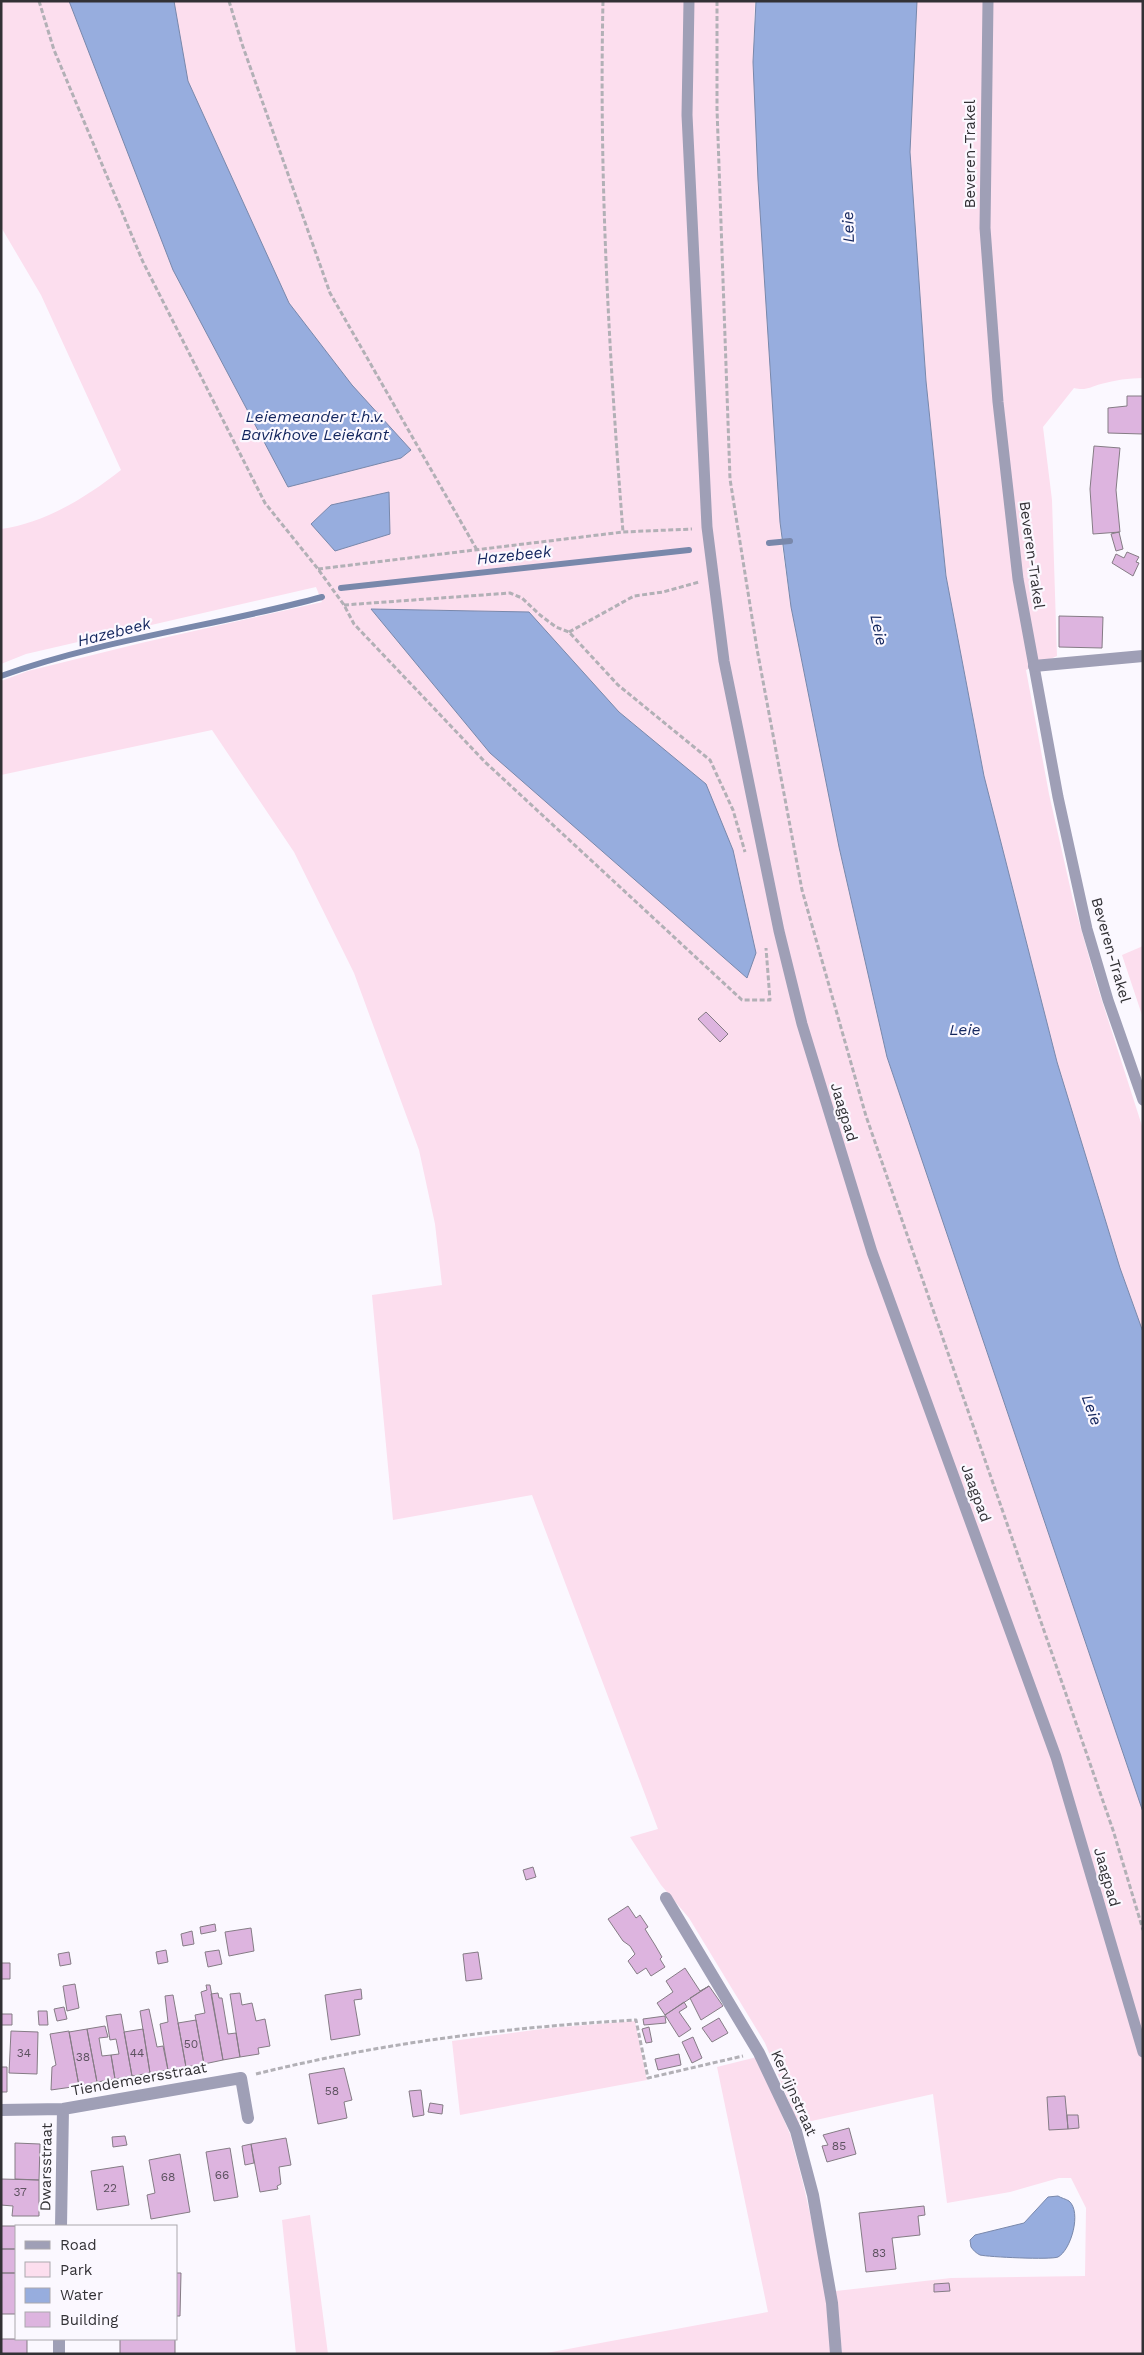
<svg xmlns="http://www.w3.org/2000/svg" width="1144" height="2355" viewBox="0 0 1144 2355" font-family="'Work Sans',sans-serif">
<rect width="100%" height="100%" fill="#fbf8ff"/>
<path fill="#fcdeee" d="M1 1H755L753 62 781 539 791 607 839 847 887 1057 1143 1812V2354H842L836 2291 951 2278 1085 2276 1086 2208 1071 2178H1059L1010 2192 947 2203 933 2094 798 2124 765 2043 689 1918 661 1885 630 1837 658 1829 532 1495 393 1520 372 1295 442 1285 435 1224 419 1150 354 973 294 852 212 730 1 775V681L28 671 141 643 322 602 316 587 26 654 1 664V529C45 523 87 497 121 470L41 295 1 227Z
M917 1H1143V378C1129 378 1115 380 1101 384 1090 387 1086 391 1074 388L1043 427 1052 500 1057 656 1026 670 1049 794 1073 900 1096 982 1143 1129V1332L1120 1268 1057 1062 984 776 946 576 926 381 910 152Z
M1143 946V1018L1122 955Z
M635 2021 647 2080 460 2115 452 2041 549 2028Z
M757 2057 790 2134 803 2183 826 2284 831 2354H541L768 2312 717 2067Z
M310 2215 328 2354H296L282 2220Z"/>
<path fill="#97adde" stroke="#7988ab" d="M69 1H174L188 81 289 303 352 385 411 450 401 458 288 487 173 270Z
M756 1H917L910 152 926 381 946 576 984 776 1057 1062 1120 1268 1143 1332V1812L887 1057 839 847 791 607 780 522 758 180 753 62Z
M389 492 390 534 335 551 311 524 331 505Z
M371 609 529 612 619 712 706 784 733 850 756 953 747 978 490 753Z
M1058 2196C1061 2198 1066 2199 1069 2201 1082 2212 1071 2250 1058 2257 1051 2260 988 2257 980 2255 976 2253 974 2251 971 2247L970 2240 975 2235 1024 2223 1048 2197Z"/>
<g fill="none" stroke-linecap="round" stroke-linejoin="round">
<path stroke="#7988ab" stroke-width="6" d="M769 543 790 541
M341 588 689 550
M1 676C104 639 216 626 322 597"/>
</g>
<path fill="#ddb4df" stroke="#857c85" d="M1127 396H1143V434L1108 433V408L1127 406Z
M1094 446 1120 448 1116 490 1120 532 1093 534 1090 489Z
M1119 532 1123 549 1116 551 1111 534Z
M1127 552 1139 557 1136 562 1139 563 1133 576 1112 563 1116 554 1124 558Z
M1059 616 1103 617 1102 648 1059 647Z
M706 1012 728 1034 720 1042 698 1019Z
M533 1867 536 1877 526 1880 523 1870Z
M628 1906 636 1918 640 1915 648 1927 645 1929 655 1945 662 1957 660 1959 665 1967 651 1976 646 1968 637 1974 628 1961 635 1954 630 1946 623 1941 608 1919Z
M215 1924 216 1931 201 1934 200 1927Z
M251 1928 254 1951 229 1956 225 1932Z
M192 1931 194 1944 183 1946 181 1934Z
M166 1950 168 1962 158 1964 156 1952Z
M219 1950 222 1964 208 1967 205 1952Z
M69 1952 71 1964 60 1966 58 1954Z
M478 1952 482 1979 466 1981 463 1954Z
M1 1963H10V1979H1Z
M685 1968 700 1991 709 1986 665 2015 657 2003 673 1992 666 1981Z
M75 1984 79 2008 67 2011 63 1986Z
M206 1985H210L223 2060 204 2064 195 2015 205 2013 201 1992 207 1990Z
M709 1986 723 2006 701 2020 690 1998Z
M361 1989 362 1999 354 2000 360 2035 331 2040 325 1995Z
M218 1993 219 1998H222L228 2034 236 2033 240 2057 223 2060 211 1994Z
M240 1993 242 2005 252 2003 256 2021 265 2019 270 2046 258 2048 259 2054 240 2057 230 1994Z
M173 1995 186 2067 168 2070 160 2024 168 2022 165 1996Z
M684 2002 687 2007 679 2012 691 2029 679 2037 665 2015Z
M64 2007 67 2019 57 2021 54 2009Z
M149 2009 157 2047 163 2046 168 2070 150 2073 140 2011Z
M38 2011H47L48 2025H39Z
M1 2014H12V2025H1Z
M121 2014 132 2076 115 2079 111 2055 119 2054 116 2039 110 2040 106 2016Z
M665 2016 666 2023 644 2025 643 2019Z
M719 2018 728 2033 712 2042 702 2028Z
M196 2020 204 2064 186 2067 178 2023Z
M105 2026 108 2037 99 2038 102 2056 111 2055 115 2079 97 2082 87 2029Z
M649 2027 652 2042 646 2043 642 2029Z
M87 2029 97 2082 79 2086 69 2032Z
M143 2029 150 2073 132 2076 124 2032Z
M11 2031 38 2032 37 2074 9 2073Z
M69 2031 79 2086 51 2090 52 2067 56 2065 50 2034Z
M693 2037 702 2058 692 2063 682 2042Z
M679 2054 681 2065 658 2070 655 2059Z
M1 2067H7V2092H1Z
M344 2068 352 2100 344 2102 347 2118 318 2124 309 2074Z
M421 2090 424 2115 413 2117 409 2091Z
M1065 2096 1068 2129 1049 2130 1047 2097Z
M430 2103 443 2105 442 2114 428 2112Z
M1067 2115H1078L1079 2128 1068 2129Z
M849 2128 856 2154 827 2162 822 2146 828 2145 823 2135Z
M125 2136 127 2145 113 2147 112 2137Z
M286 2138 291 2165 279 2167 281 2184 277 2186 278 2189 260 2192 251 2144Z
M15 2143 40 2144 39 2180 15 2179Z
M251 2144 254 2163 245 2165 242 2146Z
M230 2148 238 2197 214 2201 206 2152Z
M180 2154 190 2212 151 2219 147 2195 155 2193 149 2160Z
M123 2166 129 2205 97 2210 91 2171Z
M1 2179 39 2180V2216H12L13 2206 1 2205Z
M924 2206 925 2215 918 2216 920 2235 892 2238 896 2269 866 2272 859 2213Z
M1 2226H28H16V2249H1Z
M1 2249H16V2273H1Z
M1 2273H16V2314H1Z
M176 2273H181L180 2316H176Z
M949 2283 950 2291 934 2292V2284Z
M1 2339H27V2354H1Z
M120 2339H175V2354H120Z"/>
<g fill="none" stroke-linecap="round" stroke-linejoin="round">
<path stroke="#b2b0b6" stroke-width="3" stroke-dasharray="5 2.5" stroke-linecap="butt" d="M39 1 54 50 143 262 265 503 318 569 344 605 354 624 485 762 742 1000H770L766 948
M229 1 242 44 330 293 477 550
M603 1C599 178 609 355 623 532
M717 1V109L730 479 757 649 802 890 866 1116 1113 1830 1143 1930
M318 569 623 532 692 529
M344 605 510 593 522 598 540 615 556 627 569 632 618 685 710 760 733 810 745 852
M569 632 634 596 663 592 699 582
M256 2074C381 2043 508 2027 636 2020L648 2078 743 2056"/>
<path stroke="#9f9fb6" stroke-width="11" d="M689 1 687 115 707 527 724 661 779 931 802 1024 872 1252 1056 1757 1143 2052
M988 1 985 228 998 402 1018 579 1058 797 1087 929 1108 1000 1143 1100"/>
<path stroke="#9f9fb6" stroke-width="12" d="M1034 666 1143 656
M666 1898 759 2053 796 2131 813 2195 832 2303 836 2354
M1 2110 63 2109 241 2078 248 2118
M61 2226 63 2109
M59 2354V2339"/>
</g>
<g text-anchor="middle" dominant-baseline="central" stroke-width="4.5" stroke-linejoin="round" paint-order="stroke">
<g font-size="12" fill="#5d5260">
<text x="191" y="2044">50</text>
<text x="24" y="2053">34</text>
<text x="137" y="2053">44</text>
<text x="83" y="2057">38</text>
<text x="332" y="2091">58</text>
<text x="839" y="2146">85</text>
<text x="222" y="2175">66</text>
<text x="168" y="2177">68</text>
<text x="110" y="2188">22</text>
<text x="20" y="2192">37</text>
<text x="879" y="2253">83</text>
</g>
<g font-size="15" fill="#323135" stroke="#fbf8ff">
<text transform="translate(970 154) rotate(-90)">Beveren-Trakel</text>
<text transform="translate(1032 555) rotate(82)">Beveren-Trakel</text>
<text transform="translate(1111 950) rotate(74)">Beveren-Trakel</text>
<text transform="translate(844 1112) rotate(73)">Jaagpad</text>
<text transform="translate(976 1493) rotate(70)">Jaagpad</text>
<text transform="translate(1107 1877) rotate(74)">Jaagpad</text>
<text transform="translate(139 2079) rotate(-10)">Tiendemeersstraat</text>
<text transform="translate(794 2093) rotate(66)">Kervijnstraat</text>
<text transform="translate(46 2167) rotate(-89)">Dwarsstraat</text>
</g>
<g font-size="16" font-style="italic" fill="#12255e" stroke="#fbf8ff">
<text transform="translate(848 227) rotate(-92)">Leie</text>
<text x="315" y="416">Leiemeander t.h.v.<tspan x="315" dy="18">Bavikhove Leiekant</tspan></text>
<text transform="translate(514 555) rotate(-6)">Hazebeek</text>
<text transform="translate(879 630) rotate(78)">Leie</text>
<text transform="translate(114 632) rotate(-14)">Hazebeek</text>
<text x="965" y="1029">Leie</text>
<text transform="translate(1092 1410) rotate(70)">Leie</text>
</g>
</g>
<rect width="1144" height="2355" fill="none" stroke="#323135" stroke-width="5"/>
<rect x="15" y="2225" width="162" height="115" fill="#fbf8ff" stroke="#aba8ae"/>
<rect x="25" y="2241" width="25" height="8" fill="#9f9fb6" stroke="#aba8ae"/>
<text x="60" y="2250" font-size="15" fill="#323135">Road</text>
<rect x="25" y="2262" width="25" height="15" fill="#fcdeee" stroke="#aba8ae"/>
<text x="60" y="2275" font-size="15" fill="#323135">Park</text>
<rect x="25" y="2288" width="25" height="15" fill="#97adde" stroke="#aba8ae"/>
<text x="60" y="2300" font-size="15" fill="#323135">Water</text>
<rect x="25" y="2312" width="25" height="15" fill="#ddb4df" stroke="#aba8ae"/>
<text x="60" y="2325" font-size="15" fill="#323135">Building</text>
</svg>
